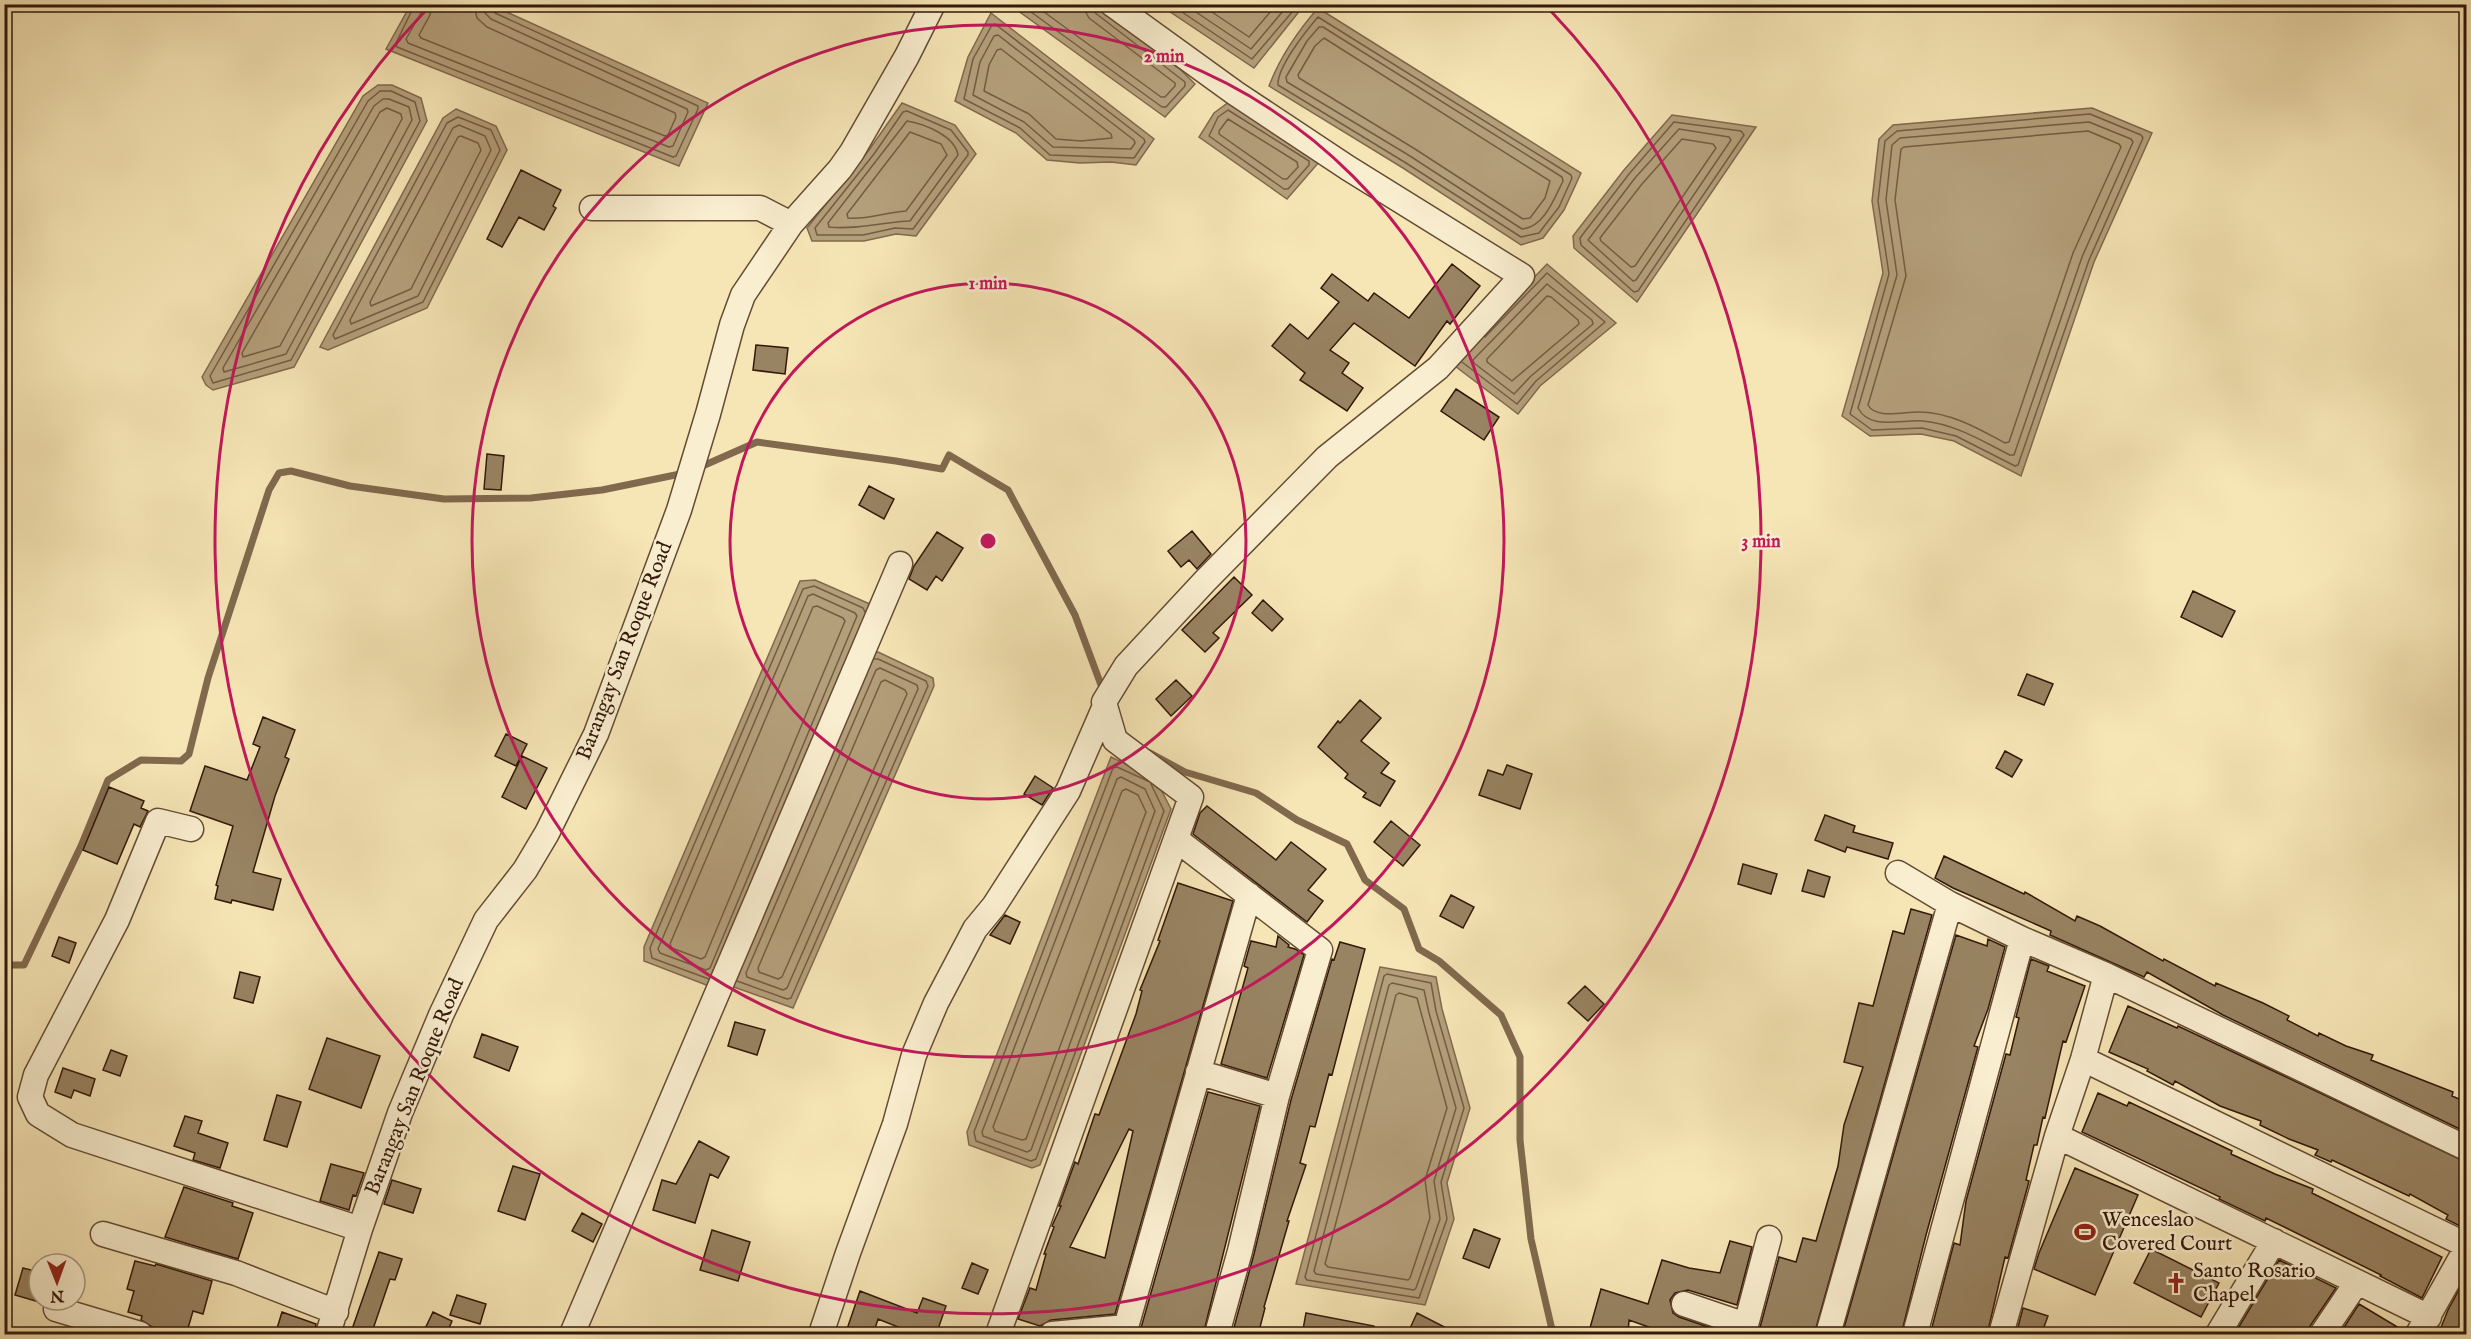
<svg xmlns="http://www.w3.org/2000/svg" width="2471" height="1339" viewBox="0 0 2471 1339" font-family="'IM FELL English',serif">
<rect width="100%" height="100%" fill="#f6e5b5"/>
<filter id="stains"><feTurbulence type="fractalNoise" baseFrequency=".00333" numOctaves="4"/><feColorMatrix values="0 0 0 0 .2 0 0 0 0 .09 0 0 0 0 .02 0 0 0 .5 -.17"/></filter>
<radialGradient id="worn" r=".72"><stop offset=".6" stop-color="#630" stop-opacity="0"/><stop offset="1" stop-color="#630" stop-opacity=".3"/></radialGradient>
<path fill="#b49f7b" stroke="#80694d" stroke-width="1.5" d="M411 4 491 5 708 103 679 166 386 49Z
M1305 4 1254 68 1160 5V4Z
M1010 5H1094L1181 70 1195 84 1165 117Z
M1318 8 1581 173 1564 210 1543 238 1521 245 1403 168 1269 86C1280 57 1297 32 1318 8Z
M991 13 1154 139 1136 165 1111 162 1080 163 1047 160 1016 133 955 101 968 57Z
M378 85H392L421 98 427 121 294 367 213 390 206 385 202 377 363 96Z
M1229 102 1320 161 1287 199 1199 137 1214 113Z
M902 103 955 125 976 154 916 236 896 234 864 241H812L807 228 869 150Z
M2092 108 2152 133 2094 262 2021 476 1954 441 1921 434 1870 436 1842 416 1883 273 1872 201 1879 139 1893 125Z
M456 109 496 126 507 150 427 308 328 350 320 347 443 118Z
M1672 115 1756 127 1637 302 1574 248 1573 236 1624 170Z
M1547 264 1616 323 1540 386 1518 414 1451 363Z
M815 580 872 605 709 986 644 961V947L800 581Z
M878 652 933 678 934 686 793 1008 731 986 868 655Z
M1111 757 1155 778 1171 809 1040 1165 1032 1168 969 1145 967 1132Z
M1380 967 1436 977 1442 1009 1470 1108 1447 1183 1454 1219 1425 1305 1296 1284Z"/>
<g fill="none" stroke-linecap="round" stroke-linejoin="round">
<path stroke="#745c42" stroke-width="1.5" d="M415 4 396 43 397 47 673 157 676 156 698 109V106L495 13 491 4
M423 4 421 13 406 39 408 43 669 147 673 146 688 112 687 109 491 19 485 13 483 4
M432 4 430 15 419 35 421 38 665 136 668 135 676 117 675 113 487 27 477 18 474 4
M1020 4 1162 107H1166L1185 86V82L1094 12 1092 4
M1033 4 1161 97H1165L1175 86V83L1089 18 1085 11 1084 4
M1170 4 1252 59 1299 4
M1184 4 1251 49 1289 4
M1200 4 1249 37 1277 4
M1318 17 1571 175 1572 178 1559 207 1539 233 1521 237 1406 163 1278 85C1277 67 1306 31 1318 17Z
M995 24 1144 139 1145 142 1134 158 1050 155 1020 128 964 99 973 59 992 25Z
M1319 27H1323L1562 177 1563 181C1554 199 1544 227 1522 229L1410 156 1287 82 1286 77 1307 41Z
M998 35 1134 140 1135 143 1131 149 1053 147 1024 122 973 95 980 62 994 36Z
M1324 38 1550 181 1545 198 1530 218 1523 219 1415 149 1299 78 1298 75 1315 46Z
M1001 49 1111 134 1112 138 1081 141 1056 139 1029 114 984 91 989 65 997 50Z
M380 91H391L415 102 420 121 291 360 213 383 210 376 368 101Z
M389 99 409 107 412 120 286 354 224 372 223 368 374 106 383 99Z
M387 108 401 114 402 119 280 346 243 357 242 353 380 112Z
M1228 110 1309 161V165L1288 189H1284L1209 136 1218 117Z
M907 111 951 130 968 152V155L913 229 895 228 863 235H817L815 228 874 154 903 112Z
M2090 114 2141 135 2143 138 2089 260 2018 465 2015 466 1956 436 1922 428 1872 430 1850 414 1889 274 1878 201 1885 141 1897 131Z
M458 117 491 130 500 150 423 302 335 339 333 335 447 123Z
M1228 119 1297 162 1298 167 1287 179H1283L1219 134V131Z
M907 121C925 124 955 136 958 155L910 221C883 222 857 230 829 227L828 223Z
M1674 122 1741 131 1744 135 1638 291 1634 292 1581 245 1580 238 1629 174Z
M2089 122 2131 139 2133 142 2082 257 2014 455H2010C1982 441 1955 424 1923 421 1902 419 1870 431 1858 408L1897 275 1886 200 1892 145 1900 138Z
M459 125 485 136 491 150 418 296 351 324 350 320 453 128Z
M1679 129 1729 137 1731 140 1636 280 1633 281 1588 240 1635 178Z
M2088 131 2119 144 2121 147 2073 253 2009 442 2005 443C1979 429 1952 413 1921 412 1906 411 1876 420 1868 405L1906 276 1895 200 1901 149 1904 147Z
M910 132 941 144 947 155 906 211C886 212 867 220 848 218L847 214Z
M461 136 478 143 481 150 411 289 371 306 370 302 458 137Z
M1682 139 1713 144 1716 148 1635 266 1631 267 1601 241 1600 238 1642 184Z
M1547 284 1592 320 1593 324 1531 376 1514 394 1474 363 1473 360Z
M1547 296 1551 297 1578 320 1579 324 1512 381 1487 362V359Z
M1462 362 1517 404 1536 381 1605 322 1547 273 1485 337
M813 594 855 613 857 616 710 968 706 970 660 953 658 949 808 596Z
M817 606 843 618 845 621 705 957 701 959 672 948 670 944 813 607Z
M880 668 917 685 918 689 787 988 783 990 747 977 746 973 876 670Z
M885 680 905 690 907 694 782 977 778 979 759 972 758 968 881 682Z
M1121 777 1145 789 1155 811 1031 1150 1027 1152 983 1136 982 1132 1117 779Z
M1148 781 1117 767 1113 768 974 1132 976 1141 1031 1161 1036 1159 1164 811 1151 784
M1126 789 1138 795 1146 812 1026 1139 1022 1140 995 1131 993 1127 1122 791Z
M1387 974 1431 983 1436 1011 1464 1108 1441 1182 1447 1219 1419 1298 1307 1280 1305 1277 1384 976Z
M709 979 652 958 650 948 803 589 814 586 863 608 865 612
M737 981 787 999 791 998 928 686 926 681 878 659H874
M1392 983 1424 990 1429 1013 1456 1108 1434 1181 1440 1219 1416 1288 1414 1290 1316 1274 1314 1271 1389 985Z
M1399 993 1417 998 1447 1108 1425 1180 1430 1218 1410 1278 1408 1280 1328 1267 1325 1264 1396 995Z"/>
<path stroke="#80694d" stroke-width="7" d="M698 468 757 442 896 461 942 469 949 455 1008 490 1075 615 1104 693
M1150 753 1185 772 1256 793 1297 820 1347 844 1365 880 1404 909 1419 949 1439 961 1501 1015 1520 1057V1140L1531 1239 1553 1334
M4 962 10 965H24L81 846 108 780 141 760 181 761 189 754 208 678 269 490 279 473 291 471 350 486 444 499 531 498 602 490 685 473"/>
</g>
<path fill="#988362" stroke="#331809" stroke-width="1.5" fill-rule="evenodd" d="M521 170 561 190 553 206 556 208 544 230 519 217 502 247 487 239Z
M1452 264 1480 286 1450 324 1447 321 1415 366 1354 323 1330 350 1349 363 1342 373 1363 388 1347 411 1300 380 1305 373 1272 346 1290 324 1308 339 1339 302 1321 288 1332 274 1368 301 1374 293 1409 318Z
M756 345 788 348 785 374 753 370Z
M1456 389 1499 417 1484 440 1441 411Z
M487 454 504 456 501 490 484 489Z
M869 486 894 499 884 519 859 505Z
M1192 531 1211 554 1197 569 1189 560 1181 567 1168 551Z
M937 532 963 548 942 581 936 576 927 590 909 579 914 566Z
M1234 577 1252 595 1213 633 1219 638 1205 652 1182 630Z
M2193 591 2235 611 2222 637 2181 617Z
M1263 600 1283 619 1272 631 1252 613Z
M2027 674 2053 684 2044 705 2018 695Z
M1176 680 1192 696 1171 716 1156 699Z
M1360 700 1381 718 1361 741 1389 763 1381 773 1395 781 1380 806 1363 797 1366 793 1345 778 1348 774 1318 747 1338 721 1340 723Z
M263 717 295 730 285 757 289 759 275 796 253 872 281 879 273 910 232 900 231 903 215 899 218 886 216 885 233 826 190 811 205 766 247 780 260 747 253 744Z
M506 734 527 744 516 766 495 756Z
M2005 751 2022 760 2012 777 1996 768Z
M522 756 547 768 526 809 502 797Z
M1507 765 1532 774 1520 809 1479 795 1488 770 1503 775Z
M1035 776 1053 788 1042 805 1024 794Z
M109 787 144 801 141 808 148 811 140 827 134 824 117 864 83 850Z
M1207 806 1276 860 1291 842 1326 869 1308 890 1323 901 1307 922 1193 834 1200 813Z
M1825 815 1855 826 1853 832 1893 843 1888 859 1847 847 1845 852 1815 840Z
M1391 821 1420 845 1403 866 1374 842Z
M1944 856 2024 894 2025 892 2075 921 2077 916 2100 926 2163 961 2164 959 2215 986 2216 983 2263 1003 2289 1016 2287 1020 2318 1036 2319 1033 2346 1046 2373 1055 2371 1060 2453 1092 2452 1096 2466 1102V1132L2223 1015 2147 972 2144 977 2050 935 2051 931 1953 888 1935 878Z
M1743 864 1777 874 1771 894 1738 884Z
M1808 870 1830 877 1824 897 1802 891Z
M1178 883 1233 901 1115 1314 1051 1320 1040 1326 1018 1319 1030 1288 1036 1290 1046 1254H1044L1054 1227 1052 1226 1061 1206H1059L1075 1162 1078 1164 1095 1114 1099 1115 1136 1014 1142 991 1140 990 1160 941 1158 940ZM1129 1129 1133 1131 1105 1258 1070 1247Z
M1451 895 1474 907 1463 928 1440 916Z
M1911 909 1932 915 1814 1335H1758L1779 1257 1796 1262 1803 1238 1816 1241 1838 1166 1844 1125 1863 1067 1844 1062 1859 1003 1873 1006 1893 931 1904 934Z
M1005 915 1020 922 1010 944 990 935Z
M1956 935 1987 946 1988 939 2005 947 1988 1009 1974 1046 1978 1047 1926 1235 1901 1335H1865L1844 1328Z
M1278 936 1289 945 1288 947 1295 949 1304 955 1267 1078 1221 1064 1248 968 1244 966 1251 941 1276 947Z
M59 937 76 943 69 963 52 956Z
M1340 942 1365 949 1332 1075 1329 1074 1315 1127 1310 1126 1300 1163 1306 1165 1287 1221H1289L1264 1307 1265 1308 1258 1335H1232L1254 1254 1291 1100 1332 959 1334 960Z
M2031 959 2049 966 2047 971 2085 986 2066 1042 2063 1041 2045 1118 2043 1117 2037 1145H2034L2026 1180 2029 1181 2028 1185 2008 1258 2005 1257 1987 1335H1930L1954 1243 1960 1245 1966 1201 2006 1054 2010 1055 2019 1018 2016 1017Z
M240 972 260 977 253 1003 234 998Z
M1585 986 1604 1004 1588 1021 1568 1003Z
M2128 1006 2177 1028 2178 1026 2466 1162V1229L2446 1219 2448 1215 2410 1194 2409 1196 2332 1160 2331 1162 2315 1155 2318 1150 2289 1139 2260 1125 2261 1121 2220 1106 2175 1081 2173 1085 2147 1071 2148 1069 2109 1052Z
M735 1022 765 1030 757 1055 728 1046Z
M482 1034 518 1047 509 1071 474 1057Z
M327 1038 380 1056 361 1108 309 1089Z
M111 1050 127 1056 120 1076 103 1070Z
M63 1068 95 1079 90 1096 74 1090 71 1098 55 1092Z
M1208 1092 1260 1106 1203 1335H1139Z
M2098 1093 2127 1106 2129 1102 2232 1151 2231 1154 2275 1174 2313 1189 2312 1193 2442 1257 2422 1298 2380 1276 2381 1275 2266 1218 2265 1221 2219 1199 2220 1197 2082 1132Z
M277 1095 301 1102 287 1147 264 1140Z
M185 1116 202 1121 198 1133 228 1143 220 1168 193 1160 195 1153 174 1146Z
M699 1141 729 1157 718 1178 710 1174 695 1223 653 1210 662 1180 676 1184Z
M331 1164 364 1173 356 1196 353 1195 349 1210 320 1201Z
M513 1166 540 1174 525 1220 498 1211Z
M2075 1168 2138 1195 2095 1295 2034 1269 2039 1253Z
M392 1180 421 1189 413 1213 384 1204Z
M184 1187 233 1203 232 1206 253 1213 238 1259 165 1237Z
M582 1213 602 1224 593 1242 572 1231Z
M1474 1229 1500 1239 1489 1268 1463 1258Z
M712 1230 750 1242 738 1281 700 1270Z
M1730 1241 1752 1247 1737 1305 1688 1290 1675 1293 1670 1300 1673 1313 1679 1317 1723 1332 1722 1335H1671L1629 1320 1628 1335H1588L1601 1289 1648 1304 1662 1260 1689 1268 1720 1273Z
M2151 1249 2219 1283 2201 1317 2134 1283Z
M379 1252 402 1259 395 1280 390 1279 371 1335H350Z
M2279 1260 2336 1288 2310 1326 2308 1335H2234Z
M135 1261 155 1266 156 1264 212 1281 203 1314 193 1311 186 1335 152 1327 141 1320 142 1316 128 1312 134 1291 127 1289Z
M972 1263 988 1270 978 1294 962 1288Z
M23 1268 39 1272V1302L15 1295Z
M2466 1277V1335H2438L2448 1310Z
M860 1291 917 1313 923 1298 946 1306 936 1335H918L878 1319 873 1335H845Z
M457 1295 486 1304 480 1324 450 1315Z
M2359 1304 2404 1331V1335H2339Z
M2023 1308 2048 1316 2041 1335H2016Z
M282 1312 316 1324 314 1335H275Z
M433 1312 452 1321 446 1335H422Z
M1306 1313 1374 1326 1373 1335H1302Z
M1417 1313 1460 1335H1407Z"/>
<g fill="none" stroke-linecap="round" stroke-linejoin="round">
<defs>
<path id="minor" d="M592 208H760L791 224
M191 829 158 821 117 920 36 1075 30 1097 38 1114 72 1135 360 1229
M1177 840 1320 950 1277 1096 1240 1251 1217 1334
M1898 873 1950 904 2022 939 2106 975 2466 1148
M2083 1059 2466 1245
M1198 1072 1277 1096
M2057 1136 2429 1317
M103 1234 236 1273 336 1312
M1684 1304 1746 1325 1743 1334
M56 1309 140 1334
M1746 1325 1769 1238
M328 1334 360 1229 400 1113 441 1015 486 920 525 870 547 833 596 734 679 510 708 414 732 325 743 295 791 224 840 169 852 152 907 56 933 4
M572 1334 900 564
M821 1334 848 1253 895 1124 914 1055 936 1003 975 929 994 906 1068 791 1105 706 1104 702 1126 666 1205 581 1327 457 1438 368 1522 276 1348 168 1235 93 1112 4
M998 1334 1191 797 1115 740 1105 706
M1052 1334 1126 1327
M1124 1334 1249 895
M1828 1334 1950 904
M1915 1334 2022 939
M2001 1334 2057 1136 2083 1059 2106 975
M2218 1334 2274 1241
M2322 1334 2357 1282
M2418 1334 2466 1249"/>
</defs>
<use href="#minor" stroke="#644b34" stroke-width="27"/>
<path stroke="#331809" stroke-width="4" stroke-dasharray="1.5 3" stroke-linecap="butt" d="M4 1114H13"/>
<use href="#minor" stroke="#f9eecf" stroke-width="24"/>
</g>
<g fill="none" stroke="#c2185b" stroke-width="3">
<circle cx="988" cy="541" r="258"/>
<circle cx="988" cy="541" r="516"/>
<path d="M1549 9A773 773 0 1 1 427 9"/>
</g>
<defs>
<symbol id="stadium-bare" viewBox="-9 -9 18 18"><path d="M0-5a6.5 5 0 1 0 0 10a6.5 5 0 1 0 0-10ZM-3.5-1.8h7v3.6h-7Z" fill="#8f2418" stroke="#f9eecf" stroke-width="2.5" paint-order="stroke"/></symbol>
<symbol id="church-bare" viewBox="-9 -9 18 18"><path d="M-1.2-6h2.4v3.5h3.3v2.4h-3.3V6h-2.4V-.1h-3.3v-2.4h3.3Z" fill="#8f2418" stroke="#f9eecf" stroke-width="2.5" paint-order="stroke"/></symbol>
</defs>
<g fill-rule="evenodd">
<use href="#stadium-bare" x="2070" y="1217" width="30" height="30"/>
<use href="#church-bare" x="2161" y="1268" width="30" height="30"/>
</g>
<g text-anchor="middle" dominant-baseline="central" stroke-width="5" stroke-linejoin="round" paint-order="stroke">
<g font-size="21" fill="#331809" stroke="#f9eecf">
<text transform="translate(625 651) rotate(-69)">Barangay San Roque Road</text>
<text transform="translate(415 1087) rotate(-68)">Barangay San Roque Road</text>
</g>
<g font-size="21" fill="#331809" stroke="#f9eecf" text-anchor="start">
<text x="2102" y="1220">Wenceslao<tspan x="2102" dy="24">Covered Court</tspan></text>
<text x="2193" y="1271">Santo Rosario<tspan x="2193" dy="24">Chapel</tspan></text>
</g>
</g>
<circle cx="988" cy="541" r="9" fill="#c2185b" stroke="#f9eecf" stroke-width="3"/>
<g font-size="18" text-anchor="middle" font-weight="bold" fill="#c2185b" stroke="#f9eecf" stroke-width="5" stroke-linejoin="round" paint-order="stroke">
<text x="1164" y="62">2 min</text>
<text x="988" y="289">1 min</text>
<text x="1761" y="547">3 min</text>
</g>
<rect width="2471" height="1339" fill="none" stroke="#f6e5b5" stroke-width="24"/>
<rect x="6" y="6" width="2459" height="1327" fill="none" stroke="#331809" stroke-width="3"/>
<rect x="12" y="12" width="2447" height="1315" fill="none" stroke="#331809" stroke-width="1.5"/>
<g transform="translate(57 1282) rotate(179)"><circle r="28" fill="#f9eecf" stroke="#aa9880" stroke-width="1.5"/>
<path d="M0-4.5L10 22L0 15L-10 22Z" fill="#8f2418"/>
<text y="-9" font-size="16" font-weight="bold" text-anchor="middle" fill="#331809">N</text>
</g>
<rect width="100%" height="100%" filter="url(#stains)"/>
<rect width="100%" height="100%" fill="url(#worn)"/>
</svg>
